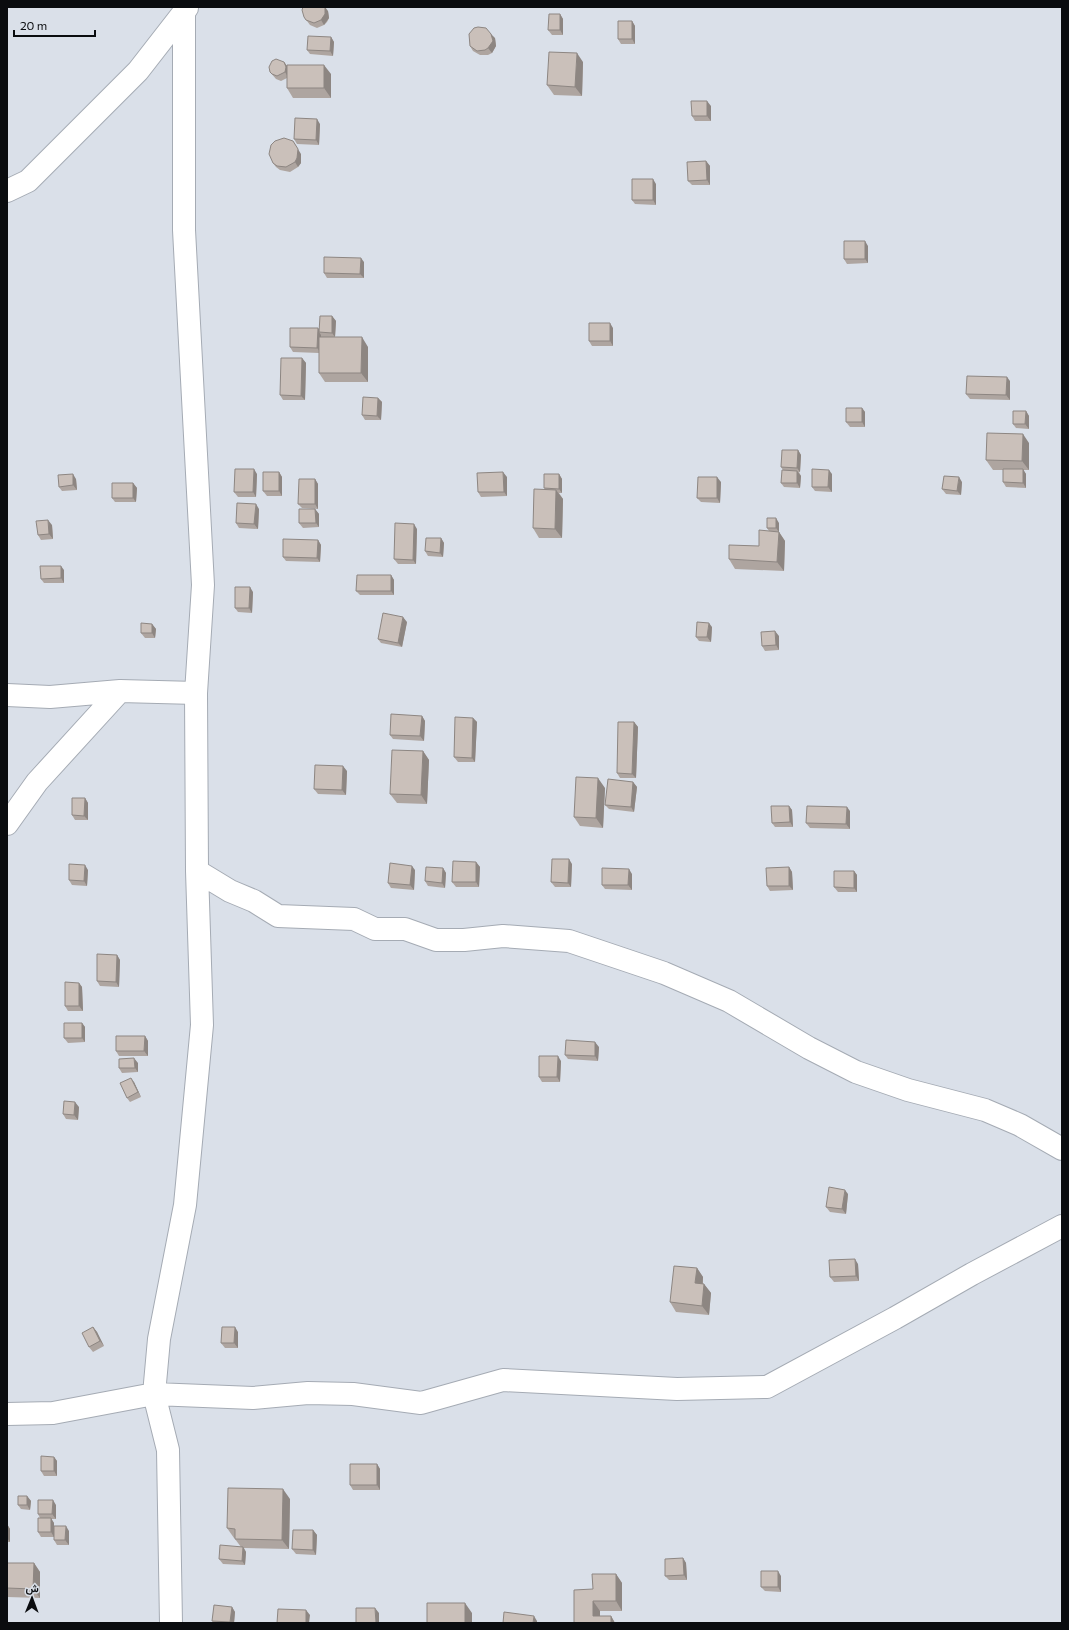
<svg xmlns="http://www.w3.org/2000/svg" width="1069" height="1630" viewBox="0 0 1069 1630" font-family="Commissioner,Vazirmatn,sans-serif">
<rect width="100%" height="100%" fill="#dae0e9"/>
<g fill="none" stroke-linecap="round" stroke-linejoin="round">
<defs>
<path id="street" d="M184 13V230L203 585 196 693
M7 191 28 181 138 71 187 8
M7 695 50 697 120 691 196 693 197 871 230 891 254 901 278 916 354 919 375 929H405L436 940H464L503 936 569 941 664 973 729 1001 809 1048 856 1072 908 1090 985 1110 1020 1125 1062 1149
M7 824 37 782 120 691
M7 1414 53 1413 154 1394 253 1398 308 1393 353 1394 421 1403 503 1380 677 1389 767 1387 895 1318 972 1274 1062 1226
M171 1623 168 1450 154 1394 159 1339 185 1205 202 1025 197 871"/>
</defs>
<use href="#street" stroke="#a5abb4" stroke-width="24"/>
<use href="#street" stroke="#fff" stroke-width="22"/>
</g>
<path fill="#aea5a0" d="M328 11 329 18 327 22 324 25 317 28 310 25 304 17Z
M560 14 563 19V35H552L548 30Z
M632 21 635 26V44H621L618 39Z
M331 37 334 42 333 56 310 54 307 50Z
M495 38 496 46 492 53 488 55H480L473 51 470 46Z
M284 62 287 66 331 74V98H293L287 88V78L281 81 276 79 270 72Z
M583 62 582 96 554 95 547 85Z
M711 106V121H695L692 116Z
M320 124 319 145 297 144 294 139Z
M301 154V163L298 167 290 172 280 170 276 167 273 163Z
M706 161 710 166V185H692L688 181Z
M656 184V205L635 204 632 200Z
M868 246V263L847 264 844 259Z
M364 262V278H327L324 273Z
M332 316 336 321 335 337 368 347V382H325L319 373V353L293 352 290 347 319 331Z
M613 328V346H592L589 341Z
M302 358 306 363 305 400H283L280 395Z
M1010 381V400L970 399 966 394Z
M378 398 382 402 381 420H365L362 415Z
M862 408 865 412V427H850L846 422Z
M1026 411 1029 416V429L1016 428 1013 424Z
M1029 443V470H1023L1026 474V488L1006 487 1003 482V470H993L986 460Z
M798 450 801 455 800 472H799L801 476 800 488 784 487 781 483 783 470 781 467Z
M279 472 282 477V496H267L263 491Z
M257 474 256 497H238L234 492Z
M559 474 562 479V493H559L563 499 562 538H539L533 528 545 489 544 488Z
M832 474V492L815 491 812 487Z
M507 477V496L481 497 478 492Z
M76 479 77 490 62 491 59 487Z
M315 479 318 484V509L302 508 298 504Z
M721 482 720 503 701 502 697 498Z
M962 482 961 495 946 494 942 489Z
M133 483 137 488 136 502H115L112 498Z
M259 509 258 529 239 528 236 523Z
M315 509 319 514V527L303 528 299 523Z
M779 523V532L785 541 784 571 735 569 729 559 759 546 769 531 767 528Z
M52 525 53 539 41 540 38 535Z
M417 529 416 564H398L394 559Z
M441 538 444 543 443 557 428 556 425 551Z
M318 540 321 545 320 562 286 561 283 557Z
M64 570V583H44L41 579Z
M391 575 394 580V595H360L356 591Z
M253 592 252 613 238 612 235 608Z
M407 622 402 647 381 643 378 639Z
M152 624 156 629 155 638H145L141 633Z
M712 627 711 642 699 641 696 637Z
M779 636V650L765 651 762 646Z
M422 716 425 721 424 741 393 739 390 735Z
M473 718 477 722 475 762H458L454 757Z
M634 722 638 727 636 778H620L617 773Z
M423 751 429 760 427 804 397 803 390 794Z
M347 771 346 795 318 794 314 789Z
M633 782 637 787 634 812 609 809 605 805Z
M605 788 603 828 580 826 574 817Z
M85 798 88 803V820H75L72 815Z
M789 806 792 810 793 827H775L772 823Z
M850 811V829L810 828 806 823Z
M476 862 480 867 479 887H456L452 882Z
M572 864 571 887H555L551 882Z
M789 867 792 872 793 890 770 891 767 886Z
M443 868 446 873 445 888 428 886 425 881Z
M88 870 87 886 72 885 69 880Z
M415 870 414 890 391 888 388 883Z
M854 871 857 875V892H838L834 887Z
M632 874V890L605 889 602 885Z
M117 955 120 960 119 987 100 986 97 981Z
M79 983 82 987 83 1011H68L65 1006Z
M82 1023 85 1027V1042L68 1043 64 1038Z
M145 1036 148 1041V1056H119L116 1051Z
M599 1047 598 1061 568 1059 565 1055Z
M561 1061 560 1082H542L539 1077Z
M138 1063V1072L122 1073 119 1068Z
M134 1082 141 1097 130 1102 127 1098Z
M79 1107 78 1120 66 1119 63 1114Z
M848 1194 846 1214 830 1212 826 1207Z
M858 1264 859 1281 834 1282 830 1277Z
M697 1268 703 1277V1284H704L711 1293 709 1315 676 1312 670 1302Z
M93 1327 97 1332 104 1346 93 1352 89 1347Z
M238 1332V1348H225L221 1343Z
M54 1457 57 1461V1476H44L41 1471Z
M377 1464 380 1469V1490H353L350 1485Z
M27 1496 31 1501 30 1510 21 1509 18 1505Z
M290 1499 289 1549 244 1548 246 1552 245 1565 223 1564 219 1559 241 1547 235 1539V1538H234L227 1528Z
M56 1505V1519H51L54 1523V1537H41L38 1532 40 1518 38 1514Z
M7 1524 10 1529V1542H7Z
M313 1530 317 1535 316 1555 296 1554 292 1549Z
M69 1531V1545H57L54 1540Z
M683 1558 686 1563 687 1580H669L665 1576Z
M7 1563H34L40 1572V1598L7 1597Z
M616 1574 622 1583V1611H600V1616H611L615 1623H574L593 1589Z
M781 1576V1592L765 1591 761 1587Z
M232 1607 235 1612 234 1623H214L212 1621Z"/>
<path fill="#8d8682" d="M325 7 328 11 329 18 324 25 321 20Z
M560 14 563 19V35L560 30Z
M632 21 635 26V44L632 39Z
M491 34 495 38 496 46 492 53 488 48Z
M331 37 334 42 333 56 330 51Z
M577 53 583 62 582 96 575 87Z
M284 62 287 66 288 77 285 72Z
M324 65 331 74V98L324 88Z
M707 101 711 106V121L707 116Z
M317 119 320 124 319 145 316 140Z
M293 141 301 154V163L298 167 295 162Z
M706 161 710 166V185L707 180Z
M653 179 656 184V205L653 200Z
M865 241 868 246V263L865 259Z
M361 258 364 262V278L360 274Z
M332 316 336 321 335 337 332 333Z
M610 323 613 328V346L610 341Z
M318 328 321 332H319L321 335V353L317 348Z
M362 337 368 347V382L361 373Z
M302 358 306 363 305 400 301 396Z
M1007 377 1010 381V400L1006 395Z
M378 398 382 402 381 420 377 416Z
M862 408 865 412V427L862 422Z
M1026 411 1029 416V429L1025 424Z
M1023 434 1029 443V470L1022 461Z
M798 450 801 455 800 472 797 468Z
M254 469 257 474 256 497 253 492Z
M1023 469 1026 474V488L1023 483Z
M829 470 832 474V492L828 487Z
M797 471 801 476 800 488 797 483Z
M279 472 282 477V496L279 491Z
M503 472 507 477V496L504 492Z
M73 474 76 479 77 490 73 485Z
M559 474 562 479V493L559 489Z
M717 477 721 482 720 503 717 498Z
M959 477 962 482 961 495 957 491Z
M315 479 318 484V509L315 504Z
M133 483 137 488 136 502 133 498Z
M556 490 563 499 562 538 555 529Z
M256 504 259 509 258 529 254 524Z
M315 509 319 514V527L316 523Z
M776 518 779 523V532L785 541 784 571 777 562 779 532 776 528Z
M48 520 52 525 53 539 49 534Z
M414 524 417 529 416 564 413 560Z
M441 538 444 543 443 557 440 553Z
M318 540 321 545 320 562 317 558Z
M61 566 64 570V583L61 578Z
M391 575 394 580V595L391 591Z
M250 587 253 592 252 613 249 608Z
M403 617 407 622 402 647 398 643Z
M709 623 712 627 711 642 707 637Z
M152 624 156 629 155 638 152 633Z
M775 631 779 636V650L776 645Z
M422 716 425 721 424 741 420 736Z
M473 718 477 722 475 762 472 758Z
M634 722 638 727 636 778 632 774Z
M423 751 429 760 427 804 421 795Z
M343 766 347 771 346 795 342 790Z
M598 778 605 788 603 828 596 818Z
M633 782 637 787 634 812 631 807Z
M85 798 88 803V820L84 816Z
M789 806 792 810 793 827 790 822Z
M847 807 850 811V829L846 824Z
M569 859 572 864 571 887 568 883Z
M476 862 480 867 479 887 476 882Z
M85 865 88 870 87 886 84 881Z
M412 866 415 870 414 890 410 885Z
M789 867 792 872 793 890 789 886Z
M443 868 446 873 445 888 442 883Z
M629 869 632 874V890L628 885Z
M854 871 857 875V892L854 888Z
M117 955 120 960 119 987 116 982Z
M79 983 82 987 83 1011 79 1006Z
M82 1023 85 1027V1042L82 1038Z
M145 1036 148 1041V1056L144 1051Z
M595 1042 599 1047 598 1061 595 1056Z
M558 1056 561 1061 560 1082 557 1077Z
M134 1058 138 1063V1072L135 1068Z
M131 1078 134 1082 141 1097 138 1092Z
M75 1102 79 1107 78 1120 74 1115Z
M845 1190 848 1194 846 1214 842 1209Z
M855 1259 858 1264 859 1281 856 1276Z
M697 1268 703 1277 702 1292 695 1283Z
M704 1284 711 1293 709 1315 702 1306Z
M93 1327 97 1332 104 1346 100 1341Z
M235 1327 238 1332V1348L234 1343Z
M54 1457 57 1461V1476L54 1471Z
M377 1464 380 1469V1490L377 1485Z
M283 1489 290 1499 289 1549 282 1540Z
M7 1493 8 1494V1508L7 1507Z
M27 1496 31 1501 30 1510 27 1505Z
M53 1500 56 1505V1519L52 1514Z
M51 1518 54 1523V1537L51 1532Z
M7 1524 10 1529V1542L7 1538Z
M66 1526 69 1531V1545L65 1540Z
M313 1530 317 1535 316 1555 313 1550Z
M243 1547 246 1552 245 1565 242 1561Z
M683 1558 686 1563 687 1580 684 1575Z
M34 1563 40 1572V1598L33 1589Z
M778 1571 781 1576V1592L778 1587Z
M616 1574 622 1583V1611L616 1601Z
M593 1601 600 1611V1623L593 1616Z
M465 1603 472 1613V1623H465Z
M232 1607 235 1612 234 1623 230 1622Z
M375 1608 379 1613V1623H376Z
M306 1610 310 1615 309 1623H306Z
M534 1616 537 1621V1623H533Z
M611 1616 615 1623H611Z"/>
<path fill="#cac0ba" stroke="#8d8682" d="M303 7H325V14L321 20 314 23 306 20 304 17 302 10Z
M549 14H560V30H548Z
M618 21H632V39H618Z
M478 27 486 28 491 34 493 41 488 48 485 50 477 51 470 46 469 34 474 28Z
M308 36 331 37 330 51 307 50Z
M549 52 577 53 575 87 547 85Z
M276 59 284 62 286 67 285 72 277 76 272 74 270 72 269 67 272 61Z
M287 65H324V88H287Z
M691 101H707V116H692Z
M295 118 317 119 316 140 294 139Z
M284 138 293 141 298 149 297 158 295 162 286 167 277 166 273 163 269 154 271 145 275 141Z
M706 161 707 180 688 181 687 162Z
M632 179H653V200H632Z
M844 241H865V259H844Z
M324 257 361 258 360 274 324 273Z
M320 316H332V333L319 332Z
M589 323H610V341H589Z
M290 328H318L317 348 290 347Z
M319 337H362L361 373H319Z
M281 358H302L301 396 280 395Z
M967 376 1007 377 1006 395 966 394Z
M363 397 378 398 377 416 362 415Z
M846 408H862V422H846Z
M1013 411H1026L1025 424H1013Z
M987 433 1023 434 1022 461 986 460Z
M782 450H798L797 468 781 467Z
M235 469H254L253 492H234Z
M812 469 829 470 828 487H812Z
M1003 469H1023V483L1003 482Z
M782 470 797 471V483H781Z
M263 472H279V491H263Z
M503 472 504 492H478L477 473Z
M73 474V485L59 487 58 475Z
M544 474H559V489L544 488Z
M944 476 959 477 957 491 942 489Z
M698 477H717V498H697Z
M299 479H315V504H298Z
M112 483H133V498H112Z
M534 489 556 490 555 529 533 528Z
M237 503 256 504 254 524 236 523Z
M299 509H315L316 523H299Z
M767 518H776V528H767Z
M48 520 49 534 38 535 36 521Z
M395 523 414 524 413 560 394 559Z
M759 530 779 532 777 562 729 559V545L759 546Z
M426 538H441L440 553 425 551Z
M283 539 318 540 317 558 283 557Z
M40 566H61V578L41 579Z
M357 575H391V591H356Z
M235 587H250L249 608H235Z
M383 613 403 617 398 643 378 639Z
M697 622 709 623 707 637H696Z
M141 623 152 624V633H141Z
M775 631 776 645 762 646 761 632Z
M391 714 422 716 420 736 390 735Z
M455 717 473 718 472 758 454 757Z
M618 722H634L632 774 617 773Z
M392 750 423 751 421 795 390 794Z
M315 765 343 766 342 790 314 789Z
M576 777 598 778 596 818 574 817Z
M608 779 633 782 631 807 605 805Z
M72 798H85L84 816 72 815Z
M771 806H789L790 822 772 823Z
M807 806 847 807 846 824 806 823Z
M552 859H569L568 883 551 882Z
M453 861 476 862V882H452Z
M390 863 412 866 410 885 388 883Z
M69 864 85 865 84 881 69 880Z
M426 867 443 868 442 883 425 881Z
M789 867V886H767L766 868Z
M602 868 629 869 628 885H602Z
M834 871H854V888L834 887Z
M97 954 117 955 116 982 97 981Z
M65 982 79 983V1006H65Z
M64 1023H82V1038H64Z
M116 1036H145L144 1051H116Z
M566 1040 595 1042V1056L565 1055Z
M539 1056H558L557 1077H539Z
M134 1058 135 1068H119V1059Z
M131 1078 138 1092 127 1098 120 1083Z
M64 1101 75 1102 74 1115 63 1114Z
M829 1187 845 1190 842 1209 826 1207Z
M855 1259 856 1276 830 1277 829 1260Z
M674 1266 697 1268 695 1283 704 1284 702 1306 670 1302Z
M93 1327 100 1341 89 1347 82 1333Z
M222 1327H235L234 1343H221Z
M41 1456 54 1457V1471H41Z
M350 1464H377V1485H350Z
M228 1488 283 1489 282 1540 235 1539V1529L227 1528Z
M18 1496H27V1505H18Z
M38 1500H53L52 1514H38Z
M38 1518H51V1532H38Z
M54 1526H66L65 1540H54Z
M293 1530H313V1550L292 1549Z
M220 1545 243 1547 242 1561 219 1559Z
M683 1558 684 1575 665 1576V1559Z
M7 1563H34L33 1589 7 1588Z
M761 1571H778V1587H761Z
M592 1574H616V1601H593V1616H611V1623H574V1590L593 1589Z
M427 1603H465V1623H427Z
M214 1605 232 1607 230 1622 212 1621Z
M356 1608H375L376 1623H356Z
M278 1609 306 1610V1623H277Z
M504 1612 534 1616 533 1623H503Z"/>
<rect width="1069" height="1630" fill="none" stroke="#0a0c0f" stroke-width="16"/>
<g transform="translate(32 1598) rotate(1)" stroke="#dae0e9" stroke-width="3" paint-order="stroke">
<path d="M0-3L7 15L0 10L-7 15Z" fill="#0a0c0f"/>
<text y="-6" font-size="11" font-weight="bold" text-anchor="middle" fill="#0a0c0f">ش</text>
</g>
<path d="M14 30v6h81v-6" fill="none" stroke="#0a0c0f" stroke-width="2"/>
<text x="20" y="30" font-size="12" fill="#0a0c0f" stroke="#dae0e9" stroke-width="3" paint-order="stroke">20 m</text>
</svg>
